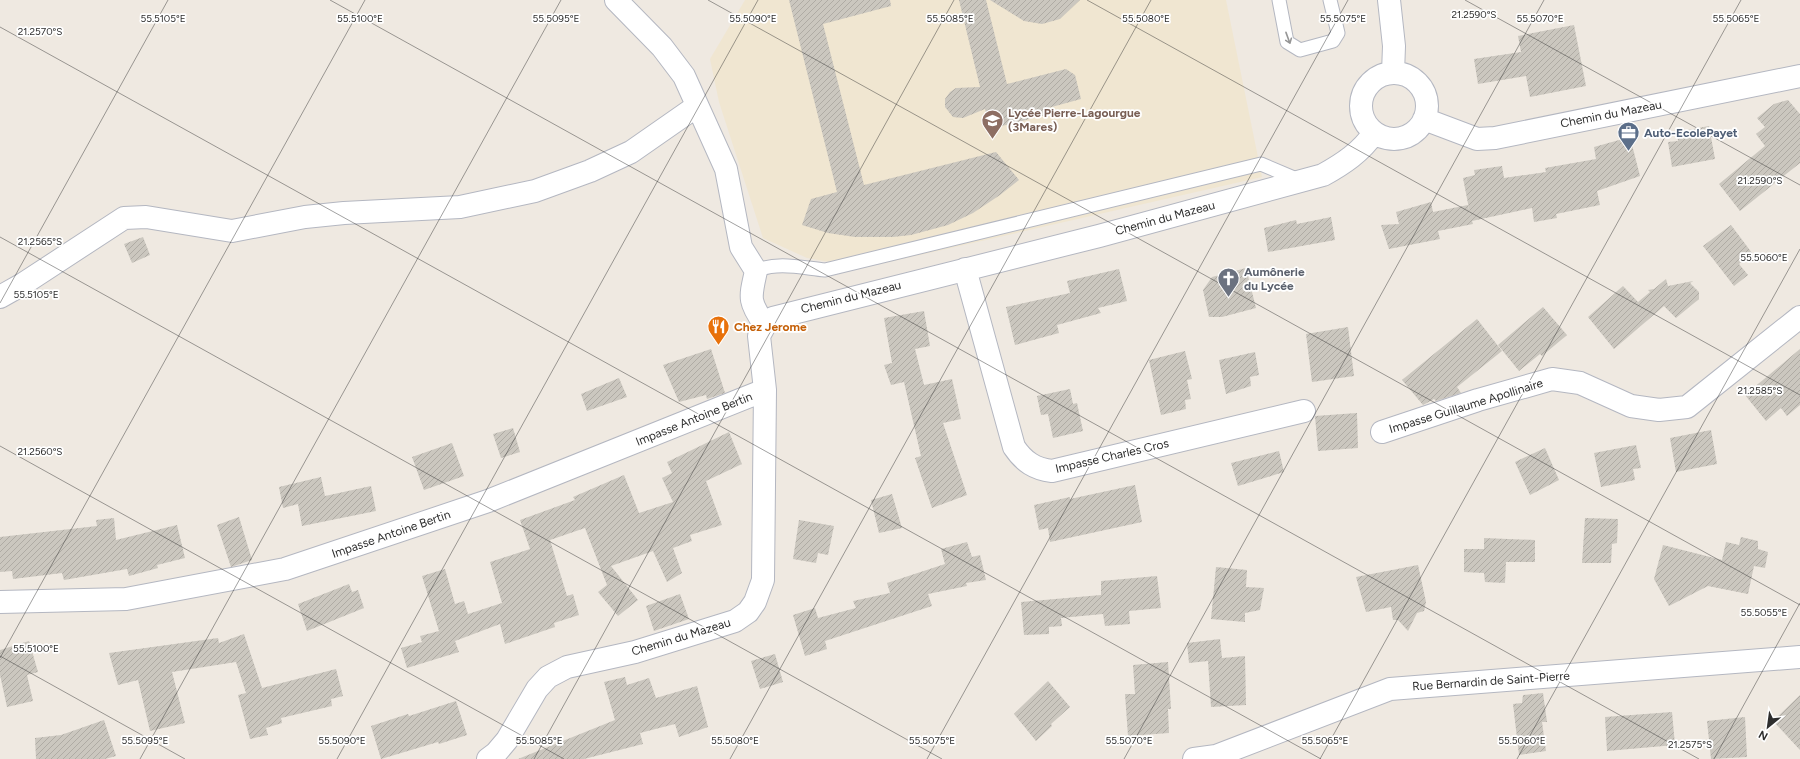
<svg xmlns="http://www.w3.org/2000/svg" width="1800" height="759" viewBox="0 0 1800 759" font-family="Figtree,sans-serif">
<defs>
<pattern id="building-hatch" width="6" height="6" patternUnits="userSpaceOnUse"><rect width="6" height="6" fill="#cbc7bf"/><path d="M-1 1l2-2M0 6l6-6M5 7l2-2" fill="none" stroke="#afaba4"/></pattern>
</defs>
<rect width="100%" height="100%" fill="#efe9e1"/>
<path fill="#f0e6d1" d="M745 0H1226L1262 177 863 268 807 258 763 238 719 102 710 59Z"/>
<path fill="url(#building-hatch)" d="M789 0H890L891 6 823 24 864 185 996 152 1019 180 1000 195 973 213 948 225 911 235 893 237H855L828 233 802 225 811 199 837 192Z
M959 0H986L1007 84 1066 69 1075 75 1081 99 1048 108 1049 114 990 129 985 109 963 118 953 117 945 107V99L950 92 956 88 980 87Z
M990 0H1080L1060 19 1042 24 1024 21Z
M1574 25 1586 86 1530 97 1526 76 1478 84 1474 59 1521 52 1518 36Z
M1788 100 1800 114V163L1740 211 1719 184 1765 146 1756 134 1765 127 1757 118 1774 104Z
M1709 126 1715 159 1672 167 1668 142 1678 141 1677 132Z
M1630 137 1640 176 1597 191 1600 205 1556 214 1557 218 1534 222 1532 208 1472 221 1473 224 1438 231 1440 239 1389 249 1381 225 1399 224 1396 212 1431 202 1433 212 1468 205 1471 219 1463 178 1475 175 1474 170 1502 166 1504 178 1546 172 1545 168 1596 159 1594 147Z
M1331 217 1335 240 1268 252 1264 228 1296 220 1297 224Z
M1731 225 1752 253 1739 264 1748 275 1734 286 1703 246Z
M143 237 150 255 132 263 124 244Z
M1246 268 1256 308 1222 317H1209L1203 290 1212 277Z
M1119 269 1127 301 1098 308 1101 313 1057 325 1059 333 1015 345 1006 307 1070 293 1067 281Z
M1666 279 1668 286 1693 281 1690 283 1699 292V299L1676 318 1664 306 1614 349 1588 317 1623 286 1638 302 1650 292 1648 290 1654 289Z
M1543 307 1567 335 1542 356 1540 354 1519 371 1498 345Z
M924 311 930 346 915 349 924 385 952 379 961 419 943 423 967 495 932 508 915 458 921 456 904 382 891 385 884 365 892 363 884 318Z
M1477 319 1502 351 1457 387 1461 393 1436 401 1434 399 1423 405 1402 380Z
M1348 327 1354 376 1312 382 1306 334Z
M711 349 725 393 707 399 706 395 679 402 663 365Z
M1800 349V405L1787 416 1781 408 1766 421 1745 395Z
M1185 351 1192 379 1187 380 1191 399 1185 400 1186 409 1161 415 1149 360Z
M1255 352 1259 375 1250 377 1251 386 1226 394 1219 360Z
M619 378 627 397 587 411 581 394Z
M1070 389 1073 404 1077 403 1083 431 1053 438 1048 414 1041 415 1037 396Z
M1357 413 1358 448 1318 451 1315 416Z
M513 428 520 452 501 458 493 434Z
M1711 430 1717 464 1676 472 1670 438Z
M729 432 742 464 706 481 722 525 690 535 692 541 673 548 682 573 667 582 653 551 611 566 638 600 618 616 598 592 607 585 585 528 550 540 567 596 573 594 579 615 554 623 555 627 505 644 500 624 455 641 459 652 407 668 401 648 422 642 420 636 439 631 422 576 445 569 455 604 464 601 468 614 502 603 490 562 530 549 520 520 575 500 573 497 624 475 639 513 673 502 662 478 672 473 667 462Z
M452 443 464 476 424 490 412 457Z
M1636 445 1641 468 1633 469 1635 480 1601 487 1594 453Z
M1545 448 1559 480 1530 495 1515 462Z
M1279 451 1284 472 1238 486 1231 463Z
M321 477 325 496 371 486 376 511 302 526 298 504 283 508 279 487Z
M1135 485 1142 522 1050 542 1048 528 1039 530 1034 505 1070 497V499Z
M892 494 902 528 879 533 871 500Z
M239 517 252 560 231 567 217 525Z
M114 518 116 540 177 525 185 558 157 565 158 568 129 576 127 569 64 580 62 573 13 579 12 571 0 572V537L97 526 96 520Z
M1585 518 1618 519 1617 543 1612 544 1611 563H1582Z
M799 520 834 526 828 555 818 553 816 563 793 559Z
M1741 537 1758 541V549L1768 552 1765 568 1754 566 1748 594 1708 586 1669 606 1654 579 1663 545 1722 560 1726 542 1739 545Z
M1484 538 1535 540V562H1506L1505 583 1485 582 1484 573 1464 572V549H1484Z
M967 542 972 557 980 555 986 580 966 583 967 586 928 594 932 606 825 641 827 649 805 656 793 615 815 608 818 618 856 608 853 601 890 593 887 583 945 564 941 549Z
M1418 565 1426 602 1424 611 1417 613 1408 631 1398 620H1393L1391 607 1366 612 1356 577Z
M1216 567 1247 570 1246 587 1264 588 1260 610 1245 613V622L1211 619Z
M1157 576 1161 608 1129 611 1130 624 1105 626 1103 614 1061 618 1062 626 1049 627V634L1024 635 1021 602 1101 595V581Z
M349 584 352 592 358 590 364 608 307 631 298 604Z
M680 594 689 619 654 631 646 606Z
M244 634 262 688 336 669 343 696 331 699 332 706 281 718 282 723 266 728 268 735 250 739 238 695 246 693 236 662 172 672 185 723 150 731 138 680 118 685 109 653 218 638 219 643Z
M1220 639 1222 658 1245 656 1246 705 1211 707 1208 661 1189 663 1187 643Z
M29 641 38 672 27 675 33 701 7 707 0 675V650Z
M775 654 783 682 760 689 751 661Z
M1168 662 1171 709H1168L1169 733 1128 736 1125 694H1135L1133 665Z
M625 677 627 685 649 678 656 698 697 686 708 727 679 737 675 724 640 733 643 744 584 759H518L615 720 604 682Z
M1048 681 1070 707 1051 724 1052 726 1036 741 1014 714Z
M1543 693 1547 722H1542L1546 751 1519 755 1513 704 1522 703 1523 695Z
M1800 695V750L1773 721Z
M456 701 467 735 439 744 438 742 381 759 371 726 408 714 409 716Z
M1672 712 1675 745 1607 751 1605 717Z
M1745 717 1747 757 1711 759 1707 721Z
M104 720 116 756 105 759H36L35 738 61 735Z"/>
<g fill="none" stroke-linecap="round" stroke-linejoin="round">
<defs>
<path id="lane" d="M1279 0 1287 42 1300 50 1333 41 1338 33 1330 0
M756 271C777 261 803 268 825 270L1261 164 1301 181"/>
<path id="street" d="M616 0 662 47 684 76 726 169 741 247 756 271C750 298 748 301 765 325
M1389 0 1394 46 1393 73
M1361 106a33 33 0 1 1 66 0a33 33 0 1 1-66 0Z
M1424 119 1477 139 1495 138 1800 76
M965 269 1014 447C1024 462 1035 469 1052 471L1304 411
M0 297 23 284 124 218 146 217 232 231 305 217 344 213 460 207 535 191 590 171 631 152 697 106
M1382 432 1478 400 1552 379 1580 383 1631 406 1659 410 1687 407 1800 317
M0 602 126 599 285 569 488 501 765 390
M488 759 496 753 507 740 537 689 548 677 567 667 635 652 735 621 748 612 755 602 763 580 765 390 759 336 765 325 773 318 1099 236 1323 175C1343 164 1361 152 1374 133
M1194 759 1216 756 1390 689 1800 657"/>
</defs>
<use href="#lane" stroke="#b4b7c1" stroke-width="15"/>
<use href="#street" stroke="#b4b7c1" stroke-width="24"/>
<use href="#lane" stroke="#fff" stroke-width="13"/>
<use href="#street" stroke="#fff" stroke-width="22"/>
</g>
<defs><path id="oneway-shaft" d="M-6 0H5M1.5-3L5.5 0L1.5 3" fill="none" stroke-width="1.6" stroke-linecap="round" stroke-linejoin="round"/></defs>
<use stroke="#969696" href="#oneway-shaft" transform="translate(1288 38) rotate(70)"/>
<path fill="none" stroke="#2e2e2e" stroke-width="1" stroke-opacity="0.45" d="M330 0 1699 759M708 0 1800 605M1087 0 1800 395M1465 0 1800 185M0 27 1321 759M0 237 942 759M0 303 168 0M0 446 564 759M0 656 185 759M0 658 365 0M140 759 561 0M337 759 758 0M534 759 954 0M730 759 1151 0M927 759 1348 0M1124 759 1544 0M1320 759 1741 0M1517 759 1800 249M1714 759 1800 603"/>
<defs>
<symbol id="school-pin" viewBox="-11 -11 22 30"><path d="M0 17L-7.5 6A9.5 9.5 0 1 1 7.5 6Z" fill="#8d6e63" stroke="#fff"/><path d="M0-5L7-2L0 1L-7-2ZM-4 1L0 2.5L4 1V4Q0 6-4 4Z" fill="#fff"/></symbol>
<symbol id="office-pin" viewBox="-11 -11 22 30"><path d="M0 17L-7.5 6A9.5 9.5 0 1 1 7.5 6Z" fill="#5c6f8a" stroke="#fff"/><path d="M-6-3h4V-5.5h4V-3h4V5H-6ZM-1-4.5V-3h2v-1.5ZM-6 0V1H6V0Z" fill="#fff"/></symbol>
<symbol id="church-pin" viewBox="-11 -11 22 30"><path d="M0 17L-7.5 6A9.5 9.5 0 1 1 7.5 6Z" fill="#6b7280" stroke="#fff"/><path d="M-1.2-6h2.4v3.5h3.3v2.4h-3.3V6h-2.4V-.1h-3.3v-2.4h3.3Z" fill="#fff"/></symbol>
<symbol id="restaurant-pin" viewBox="-11 -11 22 30"><path d="M0 17L-7.5 6A9.5 9.5 0 1 1 7.5 6Z" fill="#e8710a" stroke="#fff"/><path d="M-5-6h1v4h1v-4h1v4h1v-4h1v5L-1.5 .5V6h-2V.5L-5-1ZM5-6V6H3V1.5H1.5Q1.5-4 5-6Z" fill="#fff"/></symbol>
</defs>
<g fill-rule="evenodd">
<use href="#school-pin" x="980" y="108" width="25" height="34"/>
<use href="#office-pin" x="1616" y="120" width="25" height="34"/>
<use href="#church-pin" x="1216" y="266" width="25" height="34"/>
<use href="#restaurant-pin" x="706" y="314" width="25" height="34"/>
</g>
<g text-anchor="middle" dominant-baseline="central" stroke-width="3.5" stroke-linejoin="round" paint-order="stroke">
<g font-size="12" font-weight="bold" fill="#785e54" stroke="#fff" text-anchor="start">
<text x="1008" y="113">Lycée Pierre-Lagourgue<tspan x="1008" dy="14">(3Mares)</tspan></text>
</g>
<g font-size="12" fill="#2e2e2e" stroke="#fff">
<text transform="translate(1611 114) rotate(-11)">Chemin du Mazeau</text>
<text transform="translate(1165 218) rotate(-15)">Chemin du Mazeau</text>
<text transform="translate(851 297) rotate(-14)">Chemin du Mazeau</text>
<text transform="translate(1466 406) rotate(-17)">Impasse Guillaume Apollinaire</text>
<text transform="translate(694 419) rotate(-22)">Impasse Antoine Bertin</text>
<text transform="translate(1112 456) rotate(-13)">Impasse Charles Cros</text>
<text transform="translate(391 534) rotate(-19)">Impasse Antoine Bertin</text>
<text transform="translate(681 637) rotate(-17)">Chemin du Mazeau</text>
<text transform="translate(1491 681) rotate(-4)">Rue Bernardin de Saint-Pierre</text>
</g>
<g font-size="12" font-weight="bold" fill="#4e5e75" stroke="#fff" text-anchor="start">
<text x="1644" y="133">Auto-EcolePayet</text>
</g>
<g font-size="12" font-weight="bold" fill="#5b616d" stroke="#fff" text-anchor="start">
<text x="1244" y="272">Aumônerie<tspan x="1244" dy="14">du Lycée</tspan></text>
</g>
<g font-size="12" font-weight="bold" fill="#c56008" stroke="#fff" text-anchor="start">
<text x="734" y="327">Chez Jerome</text>
</g>
</g>
<g font-size="10" text-anchor="middle" fill="#2e2e2e" stroke="#fff" stroke-width="3.5" stroke-linejoin="round" paint-order="stroke">
<text x="1474" y="18">21.2590°S</text>
<text x="163" y="22">55.5105°E</text>
<text x="360" y="22">55.5100°E</text>
<text x="556" y="22">55.5095°E</text>
<text x="753" y="22">55.5090°E</text>
<text x="950" y="22">55.5085°E</text>
<text x="1146" y="22">55.5080°E</text>
<text x="1343" y="22">55.5075°E</text>
<text x="1540" y="22">55.5070°E</text>
<text x="1736" y="22">55.5065°E</text>
<text x="40" y="35">21.2570°S</text>
<text x="1760" y="184">21.2590°S</text>
<text x="40" y="245">21.2565°S</text>
<text x="1764" y="261">55.5060°E</text>
<text x="36" y="298">55.5105°E</text>
<text x="1760" y="394">21.2585°S</text>
<text x="40" y="455">21.2560°S</text>
<text x="1764" y="616">55.5055°E</text>
<text x="36" y="652">55.5100°E</text>
<text x="145" y="744">55.5095°E</text>
<text x="342" y="744">55.5090°E</text>
<text x="539" y="744">55.5085°E</text>
<text x="735" y="744">55.5080°E</text>
<text x="932" y="744">55.5075°E</text>
<text x="1129" y="744">55.5070°E</text>
<text x="1325" y="744">55.5065°E</text>
<text x="1522" y="744">55.5060°E</text>
<text x="1690" y="748">21.2575°S</text>
</g>
<g transform="translate(1768 727) rotate(209)" stroke="#ffffff" stroke-width="3" paint-order="stroke">
<path d="M0-3L7 15L0 10L-7 15Z" fill="#2e2e2e"/>
<text y="-6" font-size="11" font-weight="bold" text-anchor="middle" fill="#2e2e2e">N</text>
</g>
</svg>
